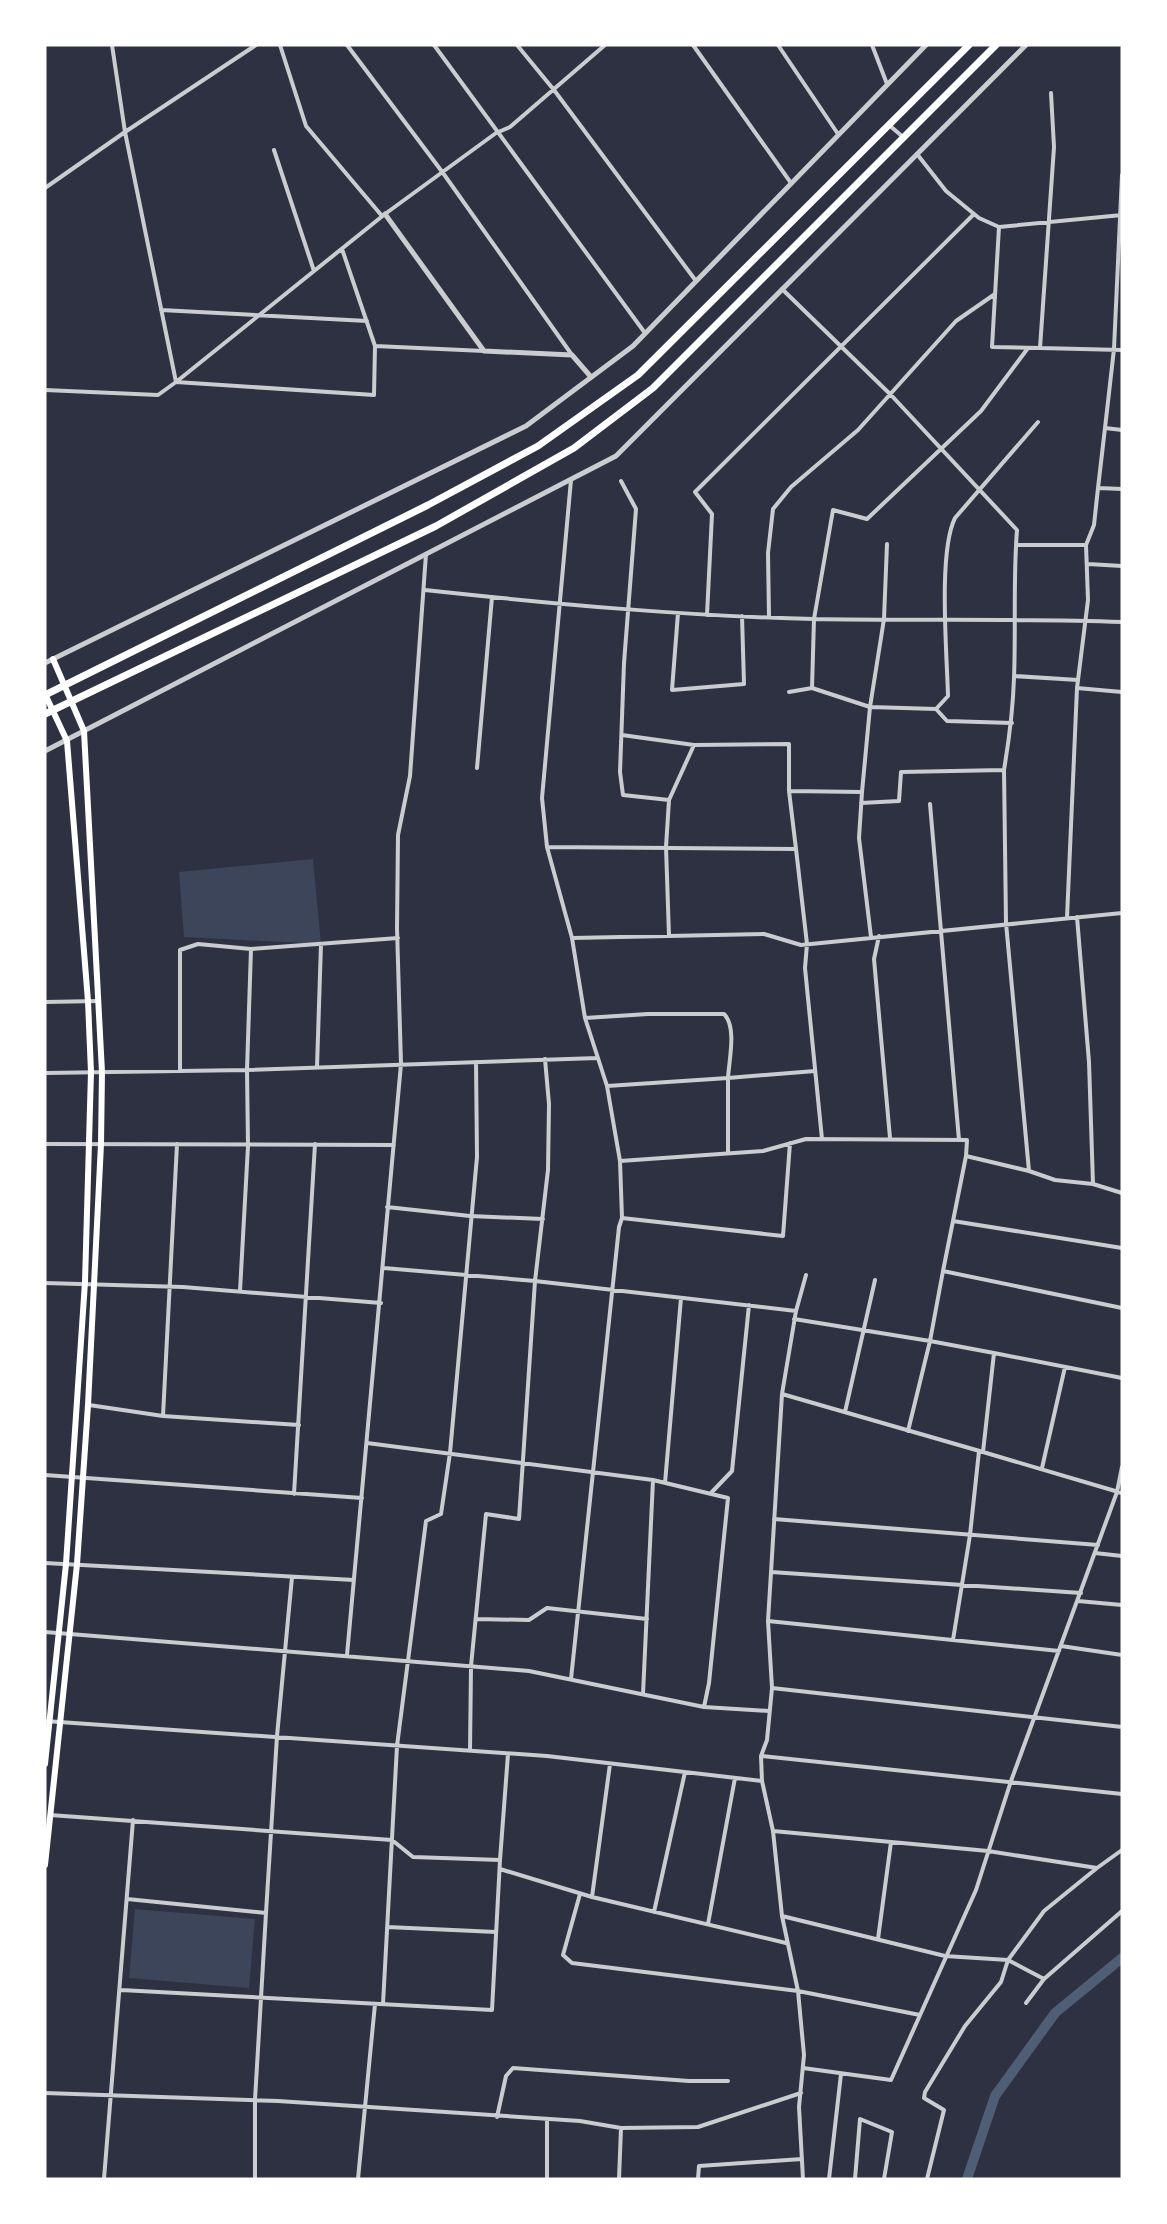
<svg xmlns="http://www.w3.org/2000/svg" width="1167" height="2224" viewBox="0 0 1167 2224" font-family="'DejaVu Sans',sans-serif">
<rect width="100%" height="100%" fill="#2d3142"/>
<path fill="#3c4559" d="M313 859 321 944 184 937 179 872Z
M135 1909 255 1919 249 1988 129 1978Z"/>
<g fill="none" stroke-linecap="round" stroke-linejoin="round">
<path stroke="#4f5d75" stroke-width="10" d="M967 2179 995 2096 1055 2013 1122 1958"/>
<path stroke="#caccd0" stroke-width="4" d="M256 45 125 132 176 382 385 214 496 133 510 127 605 45
M280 45 306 126 382 216
M347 45 443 173 572 355
M434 45 645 333
M517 45 554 90 696 281
M693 45 791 183
M778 45 838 134
M872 45 887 84
M1051 93 1054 147 1040 348 1122 350
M889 125 903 137
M274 150 314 271
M917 154 946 191 979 218 999 227 1122 215
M1122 175 1114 349 1105 428 1122 430
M45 188 125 132 112 45
M999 227 992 347 1040 348
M782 289 891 395 1017 530C1013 580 1016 629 1014 678 1013 710 1009 740 1004 770
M161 310 367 321
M375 346 484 351
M45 390 158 395 176 382 374 395 375 346 342 249
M1105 428 1098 488 1122 489
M571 480 542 798 547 847 572 938 764 934 801 945 1122 913
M621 481 636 509 624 663 620 772 623 795 669 800
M887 544 884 619 870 707 936 709 947 721 1012 723
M1016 545H1086
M1088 564 1122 566
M425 590C554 604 683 616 814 619 916 621 1019 618 1122 622
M678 613 672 690 744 684 742 616
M707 615 712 514 695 492 974 214
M769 617 768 553 773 509 791 487 858 430 956 321 995 294
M1014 676 1078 680
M812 688 870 707 862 792
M1077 688 1122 692
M789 692 812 688 814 619 833 510 867 519 981 411 1028 348
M936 709 948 696C947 654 938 552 955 518L1038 422
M622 735 694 745
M477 768 492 597
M789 791 796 849
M861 803 899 801 901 772 1004 770 1006 923 1029 1171
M930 804 959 1140
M547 847 796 849 807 944 805 968 822 1139
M1077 917 1089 1062 1093 1184
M1067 918 1077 688 1088 600 1086 545 1094 525 1098 488
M669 936 666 847 669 800 694 745 789 744V791L862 792 859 838 871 937
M879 936 874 959 890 1138
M45 1002 99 1001
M585 1018 648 1014H724C737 1027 729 1060 728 1078L815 1071
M317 1067 321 944
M180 1071V950L198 944 251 949 398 938
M45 1073 247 1070 598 1058
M607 1086 728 1078V1153
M45 1144 394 1145
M620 1161 763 1151 806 1139 967 1140 966 1156
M1122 1193 1093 1184 1055 1180 1029 1171 966 1156 953 1221 1122 1248
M387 1207 470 1216 543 1219
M622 1218 783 1236 790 1143
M384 1268 535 1281 796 1311
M943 1271 953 1221
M45 1283 183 1287 381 1303
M240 1291 248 1146 247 1070 251 949
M794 1319 930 1341 943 1271 1122 1308
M782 1394 983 1452 994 1353 1122 1378
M89 1405 163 1416 299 1425
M845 1412 875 1280
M163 1416 177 1144
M908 1431 930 1341 994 1353
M367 1443 653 1480
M983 1452 1122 1493
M1042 1468 1065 1367
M45 1475 362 1498
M665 1483 681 1298
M711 1493 732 1471 749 1305
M294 1494 315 1144
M774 1519 1098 1545
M1095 1553 1122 1556
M45 1563 354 1580
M771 1572 1081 1593
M1078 1601 1122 1605
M476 1619 529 1620 547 1608 647 1619
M768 1621 1059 1651
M45 1632 529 1671 704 1707 769 1711
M953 1640 970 1535 979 1451
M1061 1646 1122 1655
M347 1655 401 1064 397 928 398 835 410 776 426 554
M571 1679 619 1227 622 1218 620 1161 607 1086 585 1018 572 938
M772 1688 1122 1727
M643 1694 653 1480 728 1498 709 1683 704 1707
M45 1721 547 1756 762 1781
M470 1751 471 1666 486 1514 519 1519 535 1281 548 1170 549 1104 545 1059
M761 1756 1122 1794
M610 1764 592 1897 786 1943
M50 1815 392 1840 413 1857 500 1860 508 1754
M773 1831 988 1851 1097 1868 1122 1850
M500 1869 592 1897
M580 1894 563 1955 572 1963 798 1991 920 2015
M127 1899 266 1913 277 1736 292 1577
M654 1912 685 1772
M782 1916 945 1956 1008 1960 1044 1911 1097 1868
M708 1924 735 1778
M387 1927 496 1932
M878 1939 891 1842
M121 1990 492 2010 500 1860
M1026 2003 1044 1979 1122 1911
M383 2004 397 1746 426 1521 441 1514 450 1453 477 1157 476 1062
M803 2068 891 2080 976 1890 1011 1781 1117 1492 1122 1467
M45 2093 278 2101 580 2121 621 2128 698 2127 801 2093
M497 2117 506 2076 513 2068 689 2081H728
M547 2121V2179
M104 2179 133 1820
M255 2179V2100L266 1913
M358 2179 375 2004
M619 2179 621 2128
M698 2179 699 2166 802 2159
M803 2179 799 2107 804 2055 798 1991 782 1916 773 1831 762 1781 761 1756 767 1740 772 1688 768 1621 782 1394 796 1311 806 1275
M829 2179 841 2074
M855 2179 860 2119 892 2132 884 2179
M927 2179 944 2110 924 2098 925 2092 965 2026 1001 1982 1008 1960 1044 1979"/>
<path stroke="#caccd0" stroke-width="5" d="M385 214 484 351 572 355 591 377
M45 663 526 426 633 346 926 45
M45 751 616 456 1026 45"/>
<path stroke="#fff" stroke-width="6" d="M45 694 67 741 88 1001 91 1072 85 1282 66 1564 45 1764
M45 1865 77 1564 88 1405 101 1144 102 1072 84 731 53 659"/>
<path stroke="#fff" stroke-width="7" d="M45 695 428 505 538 446 638 375 969 45
M45 714 436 526 574 448 653 388 996 45"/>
</g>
<rect width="1167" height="2224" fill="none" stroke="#ffffff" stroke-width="93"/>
</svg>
